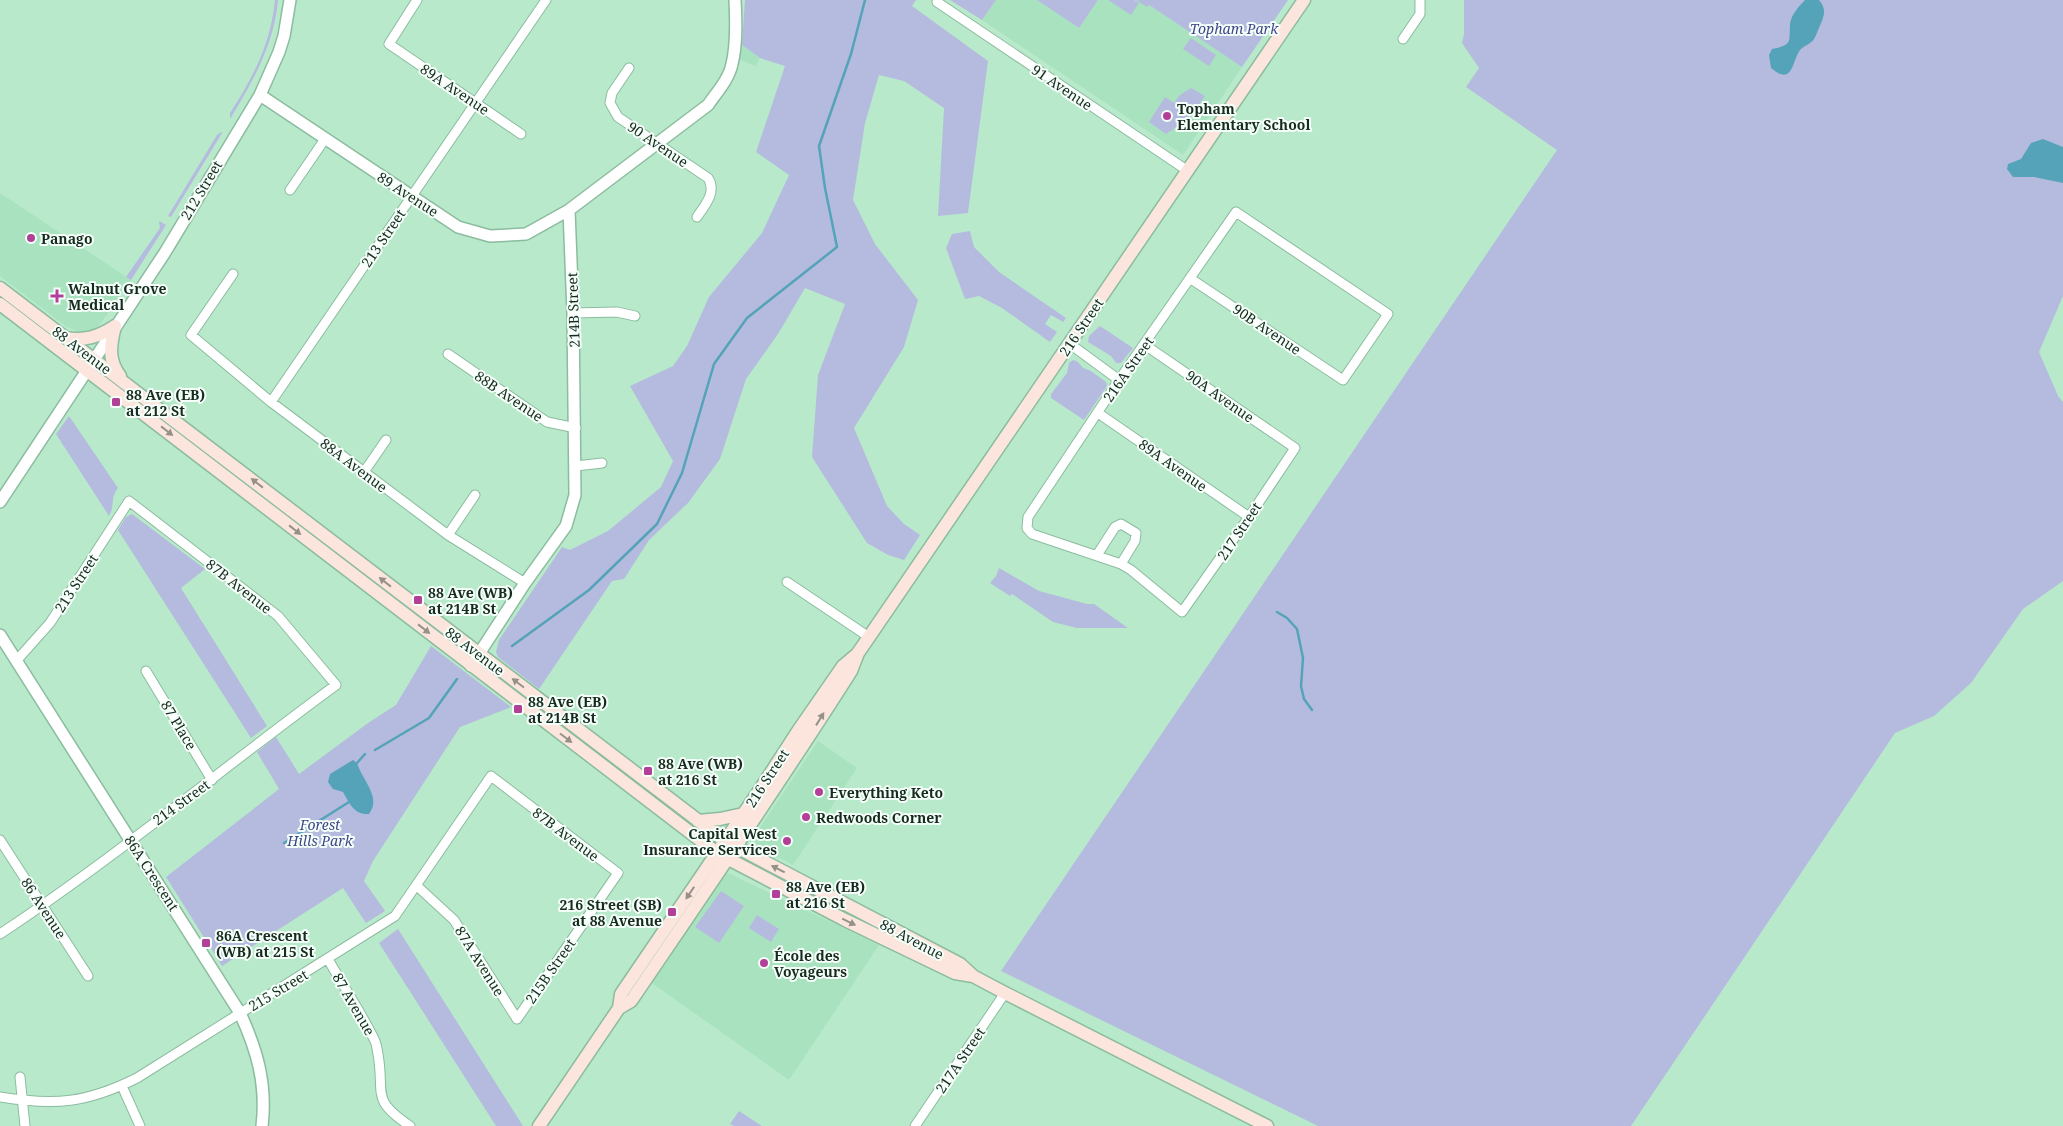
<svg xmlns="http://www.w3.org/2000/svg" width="2063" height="1126" viewBox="0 0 2063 1126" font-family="'Noto Serif',serif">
<rect width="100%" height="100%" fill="#b8e9cb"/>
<path fill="#a9e2bf" d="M996 0H1037L1079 28 1098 0H1141L1242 67 1183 155 982 20Z
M742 45 760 58 756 66 740 60Z
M0 193 131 280 101 323 95 329 89 331 80 332 67 327 0 276Z
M818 741 857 768 793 865 755 845V835Z
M726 872 879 945 789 1080 649 981Z"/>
<path fill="#b5bbdf" d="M275 0H278C274 45 253 81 230 119V113C253 78 271 43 275 0Z
M745 0H916L912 6 988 61 968 213 938 216 944 108 904 81 879 75 865 123 853 200 875 244 918 300 904 347 854 428 887 506 904 524 920 535 904 560 888 555 867 543 812 457 818 375 845 304 805 288 778 334 746 379 720 459 688 503 649 540 624 579 612 581 539 689 498 657 496 652 499 640 562 547 570 550 608 531 661 487 673 461 630 386 673 366 687 346 709 297 762 233 789 175 756 152 785 66 760 58 742 45Z
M950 0H996L982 20Z
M1037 0H1098L1079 28Z
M1108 0H1134L1139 3 1131 15Z
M1136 0H1288L1242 67 1149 5 1147 7Z
M1464 0H2063V296L2039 352 2058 396 2063 402V581L2023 609 1971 683 1934 716 1895 733 1631 1126H1318L1001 971 1557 150 1466 87 1479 68 1462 43 1464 34Z
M1191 38 1216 55 1209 66 1183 49Z
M1191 88 1205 96C1193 114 1185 122 1166 134L1149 122 1165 97 1174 103 1180 95Z
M221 132 222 133 171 217 168 216 217 135Z
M159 221 166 225 131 280 126 277 160 228Z
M970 231 974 247 999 272 1066 318 1063 322 1051 315 1045 324 1057 332 1050 342 1002 308 979 296 965 299 946 248 952 234Z
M1100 326 1133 348 1121 363H1116L1111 356 1088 342 1089 336Z
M1073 360 1078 362 1083 368 1091 371 1106 382 1107 386 1084 420 1051 398V394L1067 373 1069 363Z
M69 416 118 488C110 497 115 506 109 516L56 434Z
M132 514 205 569 181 588 267 726 251 738 118 530 126 517Z
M999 568 1039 591 1087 604H1094L1128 628H1077L1053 622 1012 594 1010 596 990 583 996 576Z
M431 646 511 707 460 727 373 861 364 881 385 911 366 923 343 888 222 966 166 877 279 789 257 752 276 737 299 774 368 723 396 705Z
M721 891 744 906 719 943 695 927Z
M757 915 779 929 771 942 749 928Z
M398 929 523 1126H496L379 943Z
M739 1111 762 1126H734L730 1124Z"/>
<path fill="#55a3b8" d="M1805 0H1819C1828 10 1823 18 1819 28 1817 32 1816 36 1814 39 1811 44 1805 45 1801 49 1792 58 1794 88 1771 68L1769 55 1772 49C1793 45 1789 42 1790 24 1791 15 1799 6 1805 0Z
M2043 139 2063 147V183L2034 177H2013L2007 169 2008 164 2021 159 2031 143Z
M353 760 357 763C362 780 382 797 369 814 354 815 350 804 343 792L333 789 328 782 330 774Z"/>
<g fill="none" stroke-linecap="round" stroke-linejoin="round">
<path stroke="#55a3b8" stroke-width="2.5" d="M1277 612 1287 618 1297 629 1303 658 1301 686 1304 699 1312 710
M512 646 589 590 657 524 682 473 714 364 747 318 837 247 825 188 819 146 851 54 865 0
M375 750 429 718 457 679
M357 763 365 754
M284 843 349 802"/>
<defs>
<path id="minor" d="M417 0 389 44 521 134
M937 2 1188 171
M1403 39 1420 14V0
M629 68 612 93 610 103 618 117 708 178C717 192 705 205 697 217
M290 190 325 139
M233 274 191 335 271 402 448 535 525 583
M573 313 617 312 635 316
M1070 344 1119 380
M1145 345 1295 448 1249 517 1182 612 1131 570 1121 564 1032 534 1027 528 1028 517 1119 380 1236 212 1388 314 1343 380 1191 279
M448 354 547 422 576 428
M271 402 546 0
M1098 413 1249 517
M576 466 602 463
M364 472 386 440
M448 535 475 495
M1097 555 1115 527 1121 524 1136 533 1135 541 1121 564
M787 582 869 637
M146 671 212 780
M0 840 88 976
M0 934C116 857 224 767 336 685L278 616 129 501 50 623 17 660
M328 959C343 986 361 1012 374 1039 377 1044 377 1050 378 1054 385 1095 370 1099 410 1126
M20 1077 25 1126
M122 1086 140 1126
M0 1097C55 1106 87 1103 137 1078L395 916 491 776 618 873 517 1019 454 920 417 886
M915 1126 1005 993"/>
<path id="tertiary" d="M260 95 458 227 490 236 526 234 569 210 708 105C717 92 729 79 732 64 737 44 736 20 735 0
M0 502 164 254 260 95 279 52 284 36 290 0
M0 635 240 1013C257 1050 267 1084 262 1126
M471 666 525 583 566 526 575 495 573 313 569 210"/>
<path id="secondary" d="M0 288 725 841 960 964 973 976 1005 993 1267 1126
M0 304 717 853 845 920 955 973 973 976
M115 326C110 346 108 360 120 376
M66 338C85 341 98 337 115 326
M698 821 720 819 743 814
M619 1008 621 994 761 788 798 731 843 666 856 655
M539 1126 619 1008 631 1001C705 892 780 783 851 671L858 653 869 637 1304 0"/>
</defs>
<use href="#minor" stroke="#8cbc9f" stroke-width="11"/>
<use href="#tertiary" stroke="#8cbc9f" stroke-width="14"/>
<use href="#secondary" stroke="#8cbc9f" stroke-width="15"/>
<use href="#minor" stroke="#fff" stroke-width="9"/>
<use href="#tertiary" stroke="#fff" stroke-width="11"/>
<use href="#secondary" stroke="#fce5dd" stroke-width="12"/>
</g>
<defs><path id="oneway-solid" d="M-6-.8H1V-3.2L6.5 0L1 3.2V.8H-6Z" transform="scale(1.25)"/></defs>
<g fill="#959188">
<use href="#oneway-solid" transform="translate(167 431) rotate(38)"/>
<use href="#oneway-solid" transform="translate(257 483) rotate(-142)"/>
<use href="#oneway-solid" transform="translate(295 530) rotate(38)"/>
<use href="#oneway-solid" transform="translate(385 582) rotate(-142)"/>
<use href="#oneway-solid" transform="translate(424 629) rotate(38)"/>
<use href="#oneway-solid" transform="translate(518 683) rotate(-143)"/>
<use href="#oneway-solid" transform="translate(820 719) rotate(-58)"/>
<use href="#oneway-solid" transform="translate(566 738) rotate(37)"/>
<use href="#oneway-solid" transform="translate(778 869) rotate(-153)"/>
<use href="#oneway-solid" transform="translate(690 893) rotate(124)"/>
<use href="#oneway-solid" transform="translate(849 922) rotate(26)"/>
</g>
<g fill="#b23f98" stroke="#f5fff9" stroke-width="2">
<circle cx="1167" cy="116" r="5"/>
<circle cx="31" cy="238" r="5"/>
<path d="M54.5 288.5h5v5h5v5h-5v5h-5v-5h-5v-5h5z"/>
<rect x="111" y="397" width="10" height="10" rx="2.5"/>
<rect x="413" y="595" width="10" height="10" rx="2.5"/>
<rect x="513" y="704" width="10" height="10" rx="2.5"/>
<rect x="643" y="766" width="10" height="10" rx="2.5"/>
<circle cx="819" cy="792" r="5"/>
<circle cx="806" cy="817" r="5"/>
<circle cx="787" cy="841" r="5"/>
<rect x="771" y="889" width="10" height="10" rx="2.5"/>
<rect x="667" y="907" width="10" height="10" rx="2.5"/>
<rect x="201" y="938" width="10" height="10" rx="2.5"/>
<circle cx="764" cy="963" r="5"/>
</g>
<g text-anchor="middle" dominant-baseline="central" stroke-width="4" stroke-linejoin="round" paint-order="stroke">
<g font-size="14" font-style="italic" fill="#404589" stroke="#f5fff9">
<text x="1234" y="28">Topham Park</text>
<text x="320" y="824">Forest<tspan x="320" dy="16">Hills Park</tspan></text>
</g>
<g font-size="14" fill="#172a1f" stroke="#f5fff9">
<text transform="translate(1062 87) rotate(34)">91 Avenue</text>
<text transform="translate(455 89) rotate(34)">89A Avenue</text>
<text transform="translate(658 144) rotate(34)">90 Avenue</text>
<text transform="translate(201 190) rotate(-59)">212 Street</text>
<text transform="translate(408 194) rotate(33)">89 Avenue</text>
<text transform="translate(383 238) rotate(-56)">213 Street</text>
<text transform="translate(573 310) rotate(-92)">214B Street</text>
<text transform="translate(1081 327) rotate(-56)">216 Street</text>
<text transform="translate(1267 329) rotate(34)">90B Avenue</text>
<text transform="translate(82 350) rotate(37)">88 Avenue</text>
<text transform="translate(1128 369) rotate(-55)">216A Street</text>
<text transform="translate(509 396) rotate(34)">88B Avenue</text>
<text transform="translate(1220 396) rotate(35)">90A Avenue</text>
<text transform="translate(354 465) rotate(37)">88A Avenue</text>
<text transform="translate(1173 465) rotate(35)">89A Avenue</text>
<text transform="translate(1239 531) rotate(-56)">217 Street</text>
<text transform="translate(76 583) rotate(-57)">213 Street</text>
<text transform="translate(239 586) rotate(38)">87B Avenue</text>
<text transform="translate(475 651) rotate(37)">88 Avenue</text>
<text transform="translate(179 725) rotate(59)">87 Place</text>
<text transform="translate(767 778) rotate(-57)">216 Street</text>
<text transform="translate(181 802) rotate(-36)">214 Street</text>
<text transform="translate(566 834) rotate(37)">87B Avenue</text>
<text transform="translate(152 873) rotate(57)">86A Crescent</text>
<text transform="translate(44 908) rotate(57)">86 Avenue</text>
<text transform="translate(912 939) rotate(28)">88 Avenue</text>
<text transform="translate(480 961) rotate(58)">87A Avenue</text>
<text transform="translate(550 971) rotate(-55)">215B Street</text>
<text transform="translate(278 990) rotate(-31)">215 Street</text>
<text transform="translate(354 1004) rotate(60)">87 Avenue</text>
<text transform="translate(960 1060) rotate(-56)">217A Street</text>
</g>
<g font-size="14" font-weight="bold" fill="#172a1f" stroke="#f5fff9" text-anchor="start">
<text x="1177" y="108">Topham<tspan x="1177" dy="16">Elementary School</tspan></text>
<text x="41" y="238">Panago</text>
<text x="68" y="288">Walnut Grove<tspan x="68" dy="16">Medical</tspan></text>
<text x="126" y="394">88 Ave (EB)<tspan x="126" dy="16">at 212 St</tspan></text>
<text x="428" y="592">88 Ave (WB)<tspan x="428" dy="16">at 214B St</tspan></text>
<text x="528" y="701">88 Ave (EB)<tspan x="528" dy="16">at 214B St</tspan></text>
<text x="658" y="763">88 Ave (WB)<tspan x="658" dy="16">at 216 St</tspan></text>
<text x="829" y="792">Everything Keto</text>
<text x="816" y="817">Redwoods Corner</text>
<text x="777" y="833" text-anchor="end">Capital West<tspan x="777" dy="16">Insurance Services</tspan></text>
<text x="786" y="886">88 Ave (EB)<tspan x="786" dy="16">at 216 St</tspan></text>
<text x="662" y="904" text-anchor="end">216 Street (SB)<tspan x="662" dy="16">at 88 Avenue</tspan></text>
<text x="216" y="935">86A Crescent<tspan x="216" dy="16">(WB) at 215 St</tspan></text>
<text x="774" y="955">École des<tspan x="774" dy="16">Voyageurs</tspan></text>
</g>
</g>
</svg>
